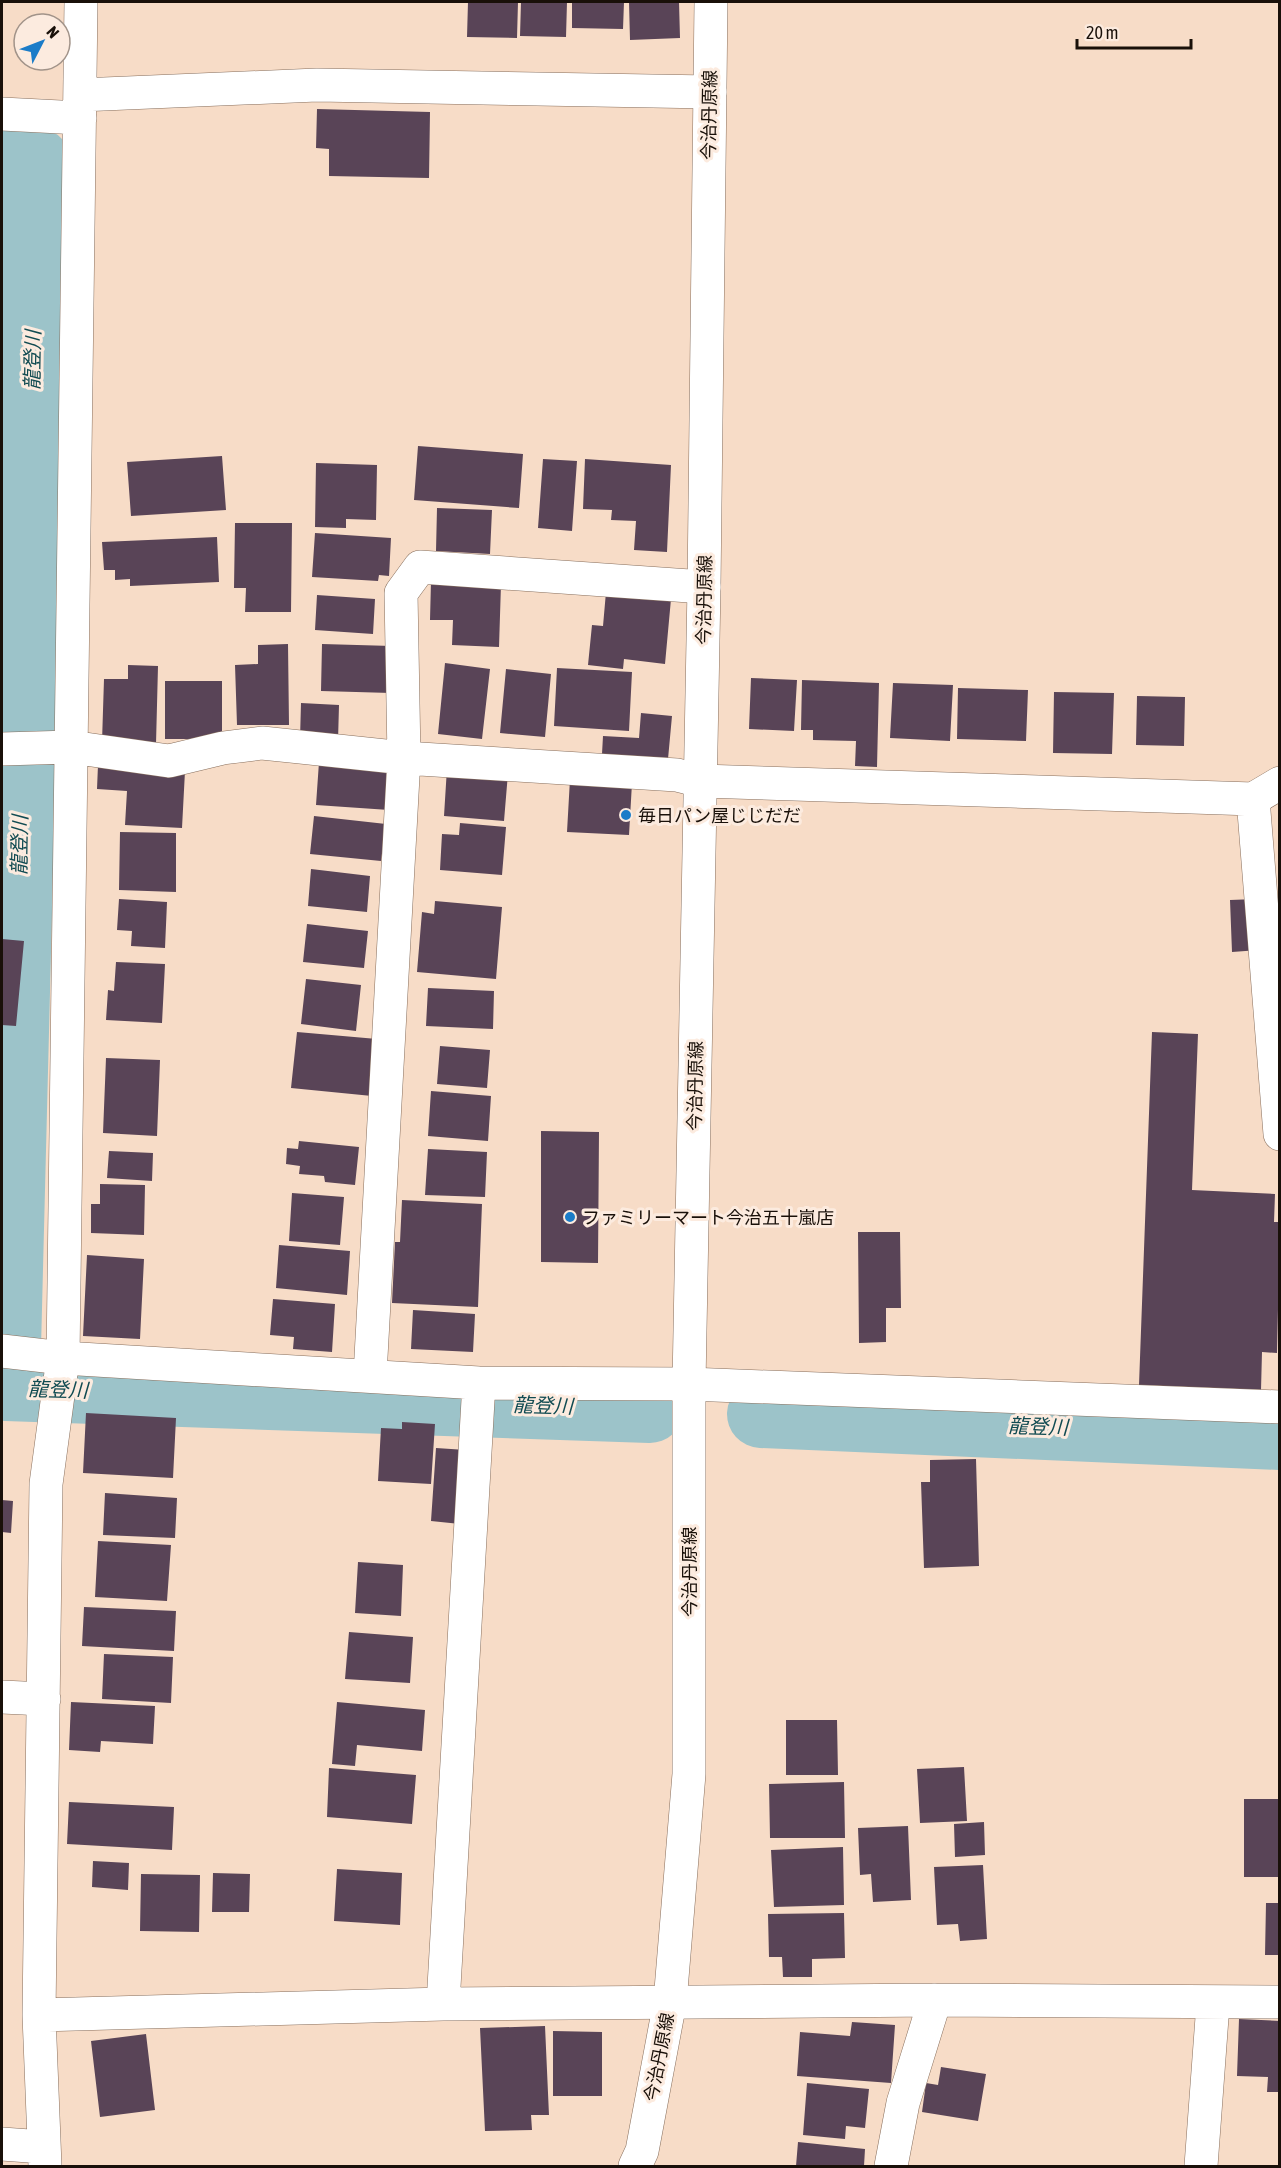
<svg xmlns="http://www.w3.org/2000/svg" width="1281" height="2168" viewBox="0 0 1281 2168" font-family="'Asap Condensed','Noto Sans JP',sans-serif">
<rect width="100%" height="100%" fill="#f7dcc7"/>
<g fill="none" stroke-linecap="round" stroke-linejoin="round">
<path stroke="#9cc3c9" stroke-width="68" d="M2 160 37 162 6 1387 650 1409
M761 1414 1280 1436"/>
</g>
<path fill="#594457" d="M468 2H518L517 38 467 37Z
M521 2H567L566 37 520 36Z
M572 2H624L623 29 572 28Z
M629 2H679L680 38 630 40Z
M317 109 430 112 429 178 329 176V149L316 148Z
M418 446 523 454 519 508 414 500Z
M222 456 226 510 131 516 127 462Z
M543 459 577 461 572 531 538 528Z
M585 459 671 465 667 552 634 550 636 521 611 520 612 510 583 509Z
M316 463 377 465 376 520 346 519V528L315 527Z
M437 508 492 510 490 554 436 551Z
M235 523H292L291 612H245L246 588H234Z
M315 533 391 538 389 576 379 575 378 581 312 577Z
M217 537 219 582 130 586V579L115 580V570H104L102 542Z
M431 581 501 584 499 647 452 645 453 620H430Z
M606 592 671 599 665 664 624 659 623 669 588 665 592 625 603 626Z
M317 595 375 599 373 634 315 630Z
M288 644 289 725H237L235 665 258 664V645Z
M322 644 392 646 391 693 321 691Z
M445 663 490 669 482 739 438 734Z
M128 665 158 666 156 744 102 742 104 679H128Z
M557 668 632 672 629 731 554 726Z
M506 669 551 674 545 737 500 733Z
M751 678 797 680 794 731 749 729Z
M802 680 879 683 877 767 855 766 856 741 813 740V730H801Z
M165 681H222V739H165Z
M893 683 953 685 950 741 890 738Z
M958 688 1028 690 1026 741 957 739Z
M1054 692 1114 693 1112 754 1053 753Z
M1137 696 1185 697 1184 746 1136 745Z
M301 703 339 705 338 741 300 739Z
M641 713 672 716 668 759 602 754 603 736 639 738Z
M319 762 391 767 389 810 316 805Z
M98 765 185 771 182 828 125 825 127 791 97 789Z
M447 768 508 773 504 821 444 816Z
M570 779 632 783 629 835 567 832Z
M314 816 386 824 381 861 310 854Z
M460 823 506 827 502 875 440 870 442 834 459 835Z
M120 832 176 833V892L119 890Z
M311 869 370 876 367 912 308 906Z
M119 899 167 902 165 948 131 946 132 931 117 930Z
M1256 899 1259 950 1232 952 1230 900Z
M435 901 502 907 496 979 417 972 422 912 434 914Z
M307 924 368 931 364 968 303 962Z
M2 939 24 941 16 1026 2 1025Z
M116 962 165 964 162 1023 106 1020 108 990 114 991Z
M306 979 361 985 356 1031 301 1024Z
M428 988 494 991 493 1029 426 1026Z
M297 1032 377 1039 372 1096 291 1088Z
M1152 1032 1198 1034 1192 1190 1275 1194 1274 1222H1280L1277 1353 1262 1352 1261 1390 1139 1385Z
M440 1046 490 1050 487 1088 437 1084Z
M106 1058 160 1060 157 1136 103 1133Z
M431 1091 491 1096 488 1141 428 1136Z
M541 1131 599 1132 598 1263 541 1262Z
M299 1141 359 1147 355 1185 325 1182 324 1176 299 1174 300 1166 286 1164 287 1148 298 1149Z
M428 1149 487 1152 485 1197 425 1195Z
M109 1151 153 1153 152 1181 107 1178Z
M100 1184 145 1185 144 1235 91 1233V1204H100Z
M292 1193 344 1197 340 1245 289 1241Z
M402 1200 482 1204 478 1307 392 1303 395 1242H400Z
M858 1232H900L901 1308H886V1342L859 1343Z
M279 1245 350 1251 347 1295 276 1288Z
M87 1255 144 1259 140 1339 83 1336Z
M273 1299 335 1304 332 1352 293 1349 294 1337 270 1335Z
M413 1310 475 1314 473 1352 411 1349Z
M86 1413 176 1418 173 1478 83 1473Z
M402 1422 435 1424 431 1484 378 1481 381 1428 402 1429Z
M436 1448 466 1450 460 1524 431 1521Z
M976 1459 979 1566 924 1568 921 1482H930V1460Z
M105 1493 177 1498 175 1538 103 1535Z
M2 1500 13 1501 11 1533 2 1532Z
M98 1541 171 1545 167 1601 95 1597Z
M358 1562 403 1565 401 1616 355 1613Z
M84 1607 176 1611 174 1651 82 1646Z
M349 1632 413 1637 410 1683 345 1679Z
M104 1654 173 1657 171 1703 102 1699Z
M71 1702 155 1706 153 1744 101 1741 100 1752 69 1750Z
M337 1702 425 1710 422 1751 357 1745 355 1766 332 1764Z
M786 1720H837L838 1775H786Z
M964 1767 967 1821 920 1823 917 1769Z
M329 1768 416 1775 412 1824 327 1817Z
M844 1782 845 1838H770L769 1784Z
M1244 1799H1280L1279 1877H1244Z
M69 1802 174 1807 172 1850 67 1844Z
M984 1822 985 1855 955 1857 954 1824Z
M908 1826 911 1900 873 1902 871 1874 860 1875 858 1828Z
M843 1847 844 1905 774 1907 771 1850Z
M93 1861 129 1863 128 1890 92 1887Z
M983 1865 987 1939 960 1941 958 1924 937 1925 934 1867Z
M337 1869 402 1873 400 1925 334 1921Z
M213 1873 250 1874 249 1912H212Z
M141 1874 200 1875 199 1932 140 1931Z
M1266 1903H1280V1955H1265Z
M844 1913 845 1958 812 1959V1977H783L782 1957H769L768 1914Z
M1239 2019 1280 2021V2092H1267L1268 2077 1237 2076Z
M852 2022 895 2025 891 2083 797 2076 800 2032 850 2036Z
M545 2026 549 2115H531L532 2130 485 2131 480 2028Z
M553 2031 602 2032V2096H553Z
M146 2034 155 2110 100 2117 91 2041Z
M941 2067 986 2074 978 2121 922 2112 926 2083 938 2085Z
M807 2083 869 2089 865 2128 846 2126 845 2139 803 2135Z
M798 2142 865 2149 864 2166H796Z"/>
<g fill="none" stroke-linecap="round" stroke-linejoin="round">
<defs>
<path id="street" d="M80 95 317 85 710 92
M2 114 80 118
M2 749 71 747 169 761 223 748 262 743 404 758 677 775 701 781 1253 799 1280 1134
M1253 799 1280 783
M63 1358 479 1383 689 1384 1280 1407
M370 1375 404 758 401 593 420 567 704 587
M2 1697 44 1699
M443 2004 479 1383
M39 2015 443 2004 935 2000 1280 2002
M2 2144 43 2147
M45 2166 39 2015 46 1484 63 1358 81 2
M891 2166 903 2103 935 2000
M1201 2166 1213 2004"/>
<path id="secondary" d="M2 1351 63 1358
M635 2166 642 2151 670 2002 689 1774V1384L704 587 711 2"/>
</defs>
<use href="#street" stroke="#886f5d" stroke-width="34"/>
<use href="#secondary" stroke="#886f5d" stroke-width="34"/>
<use href="#street" stroke="#fff" stroke-width="33"/>
<use href="#secondary" stroke="#fff" stroke-width="33"/>
</g>
<g fill="#1b7cc8" stroke="#fcebdf" stroke-width="2">
<circle cx="626" cy="815" r="6"/>
<circle cx="570" cy="1217" r="6"/>
</g>
<g text-anchor="middle" dominant-baseline="central" stroke-width="6" stroke-linejoin="round" paint-order="stroke">
<g font-size="18" fill="#191009" stroke="#fcebdf">
<text transform="translate(709 115) rotate(-89)">今治丹原線</text>
<text transform="translate(704 600) rotate(-89)">今治丹原線</text>
<text transform="translate(695 1086) rotate(-89)">今治丹原線</text>
<text transform="translate(689 1572) rotate(-90)">今治丹原線</text>
<text transform="translate(659 2057) rotate(-79)">今治丹原線</text>
</g>
<g font-size="18" fill="#191009" stroke="#fcebdf" text-anchor="start">
<text x="638" y="815">毎日パン屋じじだだ</text>
<text x="582" y="1217">ファミリーマート今治五十嵐店</text>
</g>
<g font-size="20" font-style="italic" fill="#114b52" stroke="#fcebdf">
<text transform="translate(32 360) rotate(-89)">龍登川</text>
<text transform="translate(19 845) rotate(-89)">龍登川</text>
<text transform="translate(58 1389) rotate(2)">龍登川</text>
<text transform="translate(543 1405) rotate(2)">龍登川</text>
<text transform="translate(1038 1426) rotate(2)">龍登川</text>
</g>
</g>
<rect width="1281" height="2168" fill="none" stroke="#191009" stroke-width="6"/>
<g transform="translate(42 42) rotate(48)"><circle r="28" fill="#fcebdf" stroke="#a19389" stroke-width="1.5"/>
<path d="M0-4.5L10 22L0 15L-10 22Z" fill="#1b7cc8"/>
<text y="-9" font-size="16" font-weight="bold" text-anchor="middle" fill="#191009">N</text>
</g>
<path d="M1077 39v9h114v-9" fill="none" stroke="#191009" stroke-width="3"/>
<text x="1086" y="39" font-size="18" fill="#191009" stroke="#fcebdf" stroke-width="4.5" paint-order="stroke">20 m</text>
</svg>
